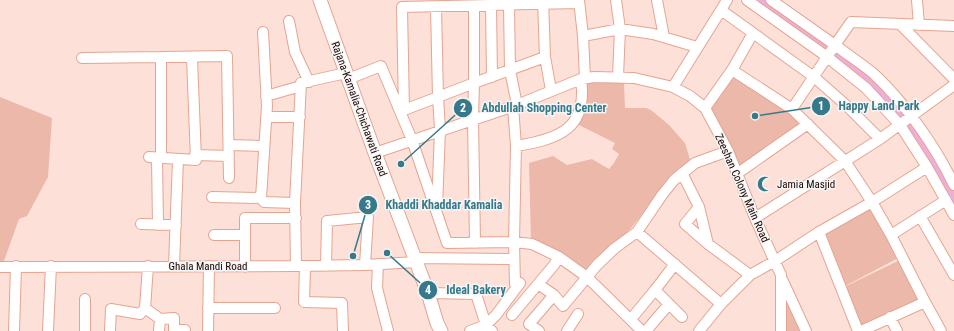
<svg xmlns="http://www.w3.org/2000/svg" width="954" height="331" viewBox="0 0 954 331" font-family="'Roboto Condensed',sans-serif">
<rect width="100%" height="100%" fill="#fde1d8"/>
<path fill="#ebb8a9" d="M731 72 808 124 738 173 705 108Z
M596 82 624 83 625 108H646L651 110 669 125 685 143 691 163 672 177 631 228 586 273 531 241 529 163 553 156 567 165 592 159 609 169 614 163 619 154 612 149 615 143 575 123 584 83Z
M0 97 52 118 48 177 27 216 19 219 4 261H0Z
M870 207 900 257 845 286 825 235Z
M902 259 924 301 859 331 842 288Z
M781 275 806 331H781Z"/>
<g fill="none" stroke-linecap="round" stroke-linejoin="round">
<path stroke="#efaddc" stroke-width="7" d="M760 0C812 36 866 70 906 120 925 144 939 172 954 199"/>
<defs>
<path id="minor" d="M579 0 583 36
M616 0 620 29 618 77
M657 0 664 37
M747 0 826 56 866 88 900 125 927 167 954 215
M771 0 835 45 792 109
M917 0 919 25
M491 5 492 77
M509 5 510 70 517 105
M436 7 438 97 404 110 402 7 579 3
M721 10 727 0
M289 21 295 52 309 82
M900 24 954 79
M954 26 851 22 835 45C848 55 862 64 874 74 905 103 936 147 954 185
M263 32 267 106 261 198 264 202 295 203
M545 57 551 90
M82 58 161 57
M732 70 753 33
M585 78 583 36 620 29 653 34 697 47
M348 79 381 66 412 140 447 243 514 242 532 244 559 257 587 277 642 331
M673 87 721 10 814 77 847 106 880 139
M266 96 301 86
M705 108 732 70 792 109 845 161 872 202 891 235 925 302 941 331
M266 117H300
M229 145 264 146
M516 146C559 139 588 129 581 79
M375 153 517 105 581 79 594 77 634 78 673 87 690 96 705 108 728 151 755 218 781 275V331
M195 155 229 156
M149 157 196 160 192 58
M157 158 158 225
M161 158V57L227 56 229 178
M682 173 699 207 708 244
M738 173 808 124
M212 197 261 198
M699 207 685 224 708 244 750 275
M437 208 440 130 438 97 474 83V6
M920 216 954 275
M755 218 880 139 954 85
M141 224 176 225
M637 232 721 304
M819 232 858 331
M214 235H245
M891 235 946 200
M475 243 473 119 474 83 545 57 543 0
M414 258 514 259
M378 264 377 288 388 331
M174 266 178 159
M296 266 295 203 301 83 346 73
M305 266 304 302 342 303 343 331
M326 266 327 221 368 217 365 265
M0 267 296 266 365 265 416 262
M245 267V218H296
M782 279 806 331
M655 290 675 264
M428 293 476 294 486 325 492 331
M554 295 538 284 554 265 559 257
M145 308 148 266
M208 308H275
M512 315 538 284
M890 317 897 331
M631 319 655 290 669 304
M14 331 16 266
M48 331 51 266
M85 331V299
M110 331 111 309 140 314 145 308 160 319 174 318V330H185V331
M159 331 160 319
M208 331 209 266
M470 331 486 325 496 315 520 283 515 284 514 242 516 146 513 106
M539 331 529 324 554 295 563 306 597 265 615 248 637 232 662 195 674 180 695 163 728 151
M567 331 578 314
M646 331 669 304 682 317
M699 331 721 304 750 275 775 261 819 232 872 202 927 167
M861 331 925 302"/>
<path id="major" d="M320 0 375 153 428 293 437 323 441 331"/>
</defs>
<use href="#minor" stroke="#e5a490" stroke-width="12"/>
<use href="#major" stroke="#e5a490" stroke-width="15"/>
<use href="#minor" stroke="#fff" stroke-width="10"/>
<use href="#major" stroke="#fff" stroke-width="13"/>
</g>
<defs>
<symbol id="mosque-bare" viewBox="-9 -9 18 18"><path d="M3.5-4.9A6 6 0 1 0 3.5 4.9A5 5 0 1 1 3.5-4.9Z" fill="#36798a" stroke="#f5f5f5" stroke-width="2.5" paint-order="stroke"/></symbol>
</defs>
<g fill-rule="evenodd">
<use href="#mosque-bare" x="754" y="173" width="22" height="22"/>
</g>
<g text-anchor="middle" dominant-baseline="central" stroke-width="3" stroke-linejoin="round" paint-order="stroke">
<g font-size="11" fill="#1b0602" stroke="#f5f5f5">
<text transform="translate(359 109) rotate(70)">Rajana-Kamalia-Chichawati Road</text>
<text transform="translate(742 188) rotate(66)">Zeeshan Colony Main Road</text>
<text x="208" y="266">Ghala Mandi Road</text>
</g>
<g font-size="11" fill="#1b0602" stroke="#f5f5f5" text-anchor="start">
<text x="777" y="184">Jamia Masjid</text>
</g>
</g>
<path fill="none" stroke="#36798a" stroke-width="1.5" d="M755 116L821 106M401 164L463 108M353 256L368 205M387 253L428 290"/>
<g fill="#36798a" stroke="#f5f5f5" stroke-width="1.5">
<circle cx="755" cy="116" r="4"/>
<circle cx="401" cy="164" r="4"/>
<circle cx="353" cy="256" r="4"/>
<circle cx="387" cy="253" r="4"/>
<circle cx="821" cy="106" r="10"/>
<circle cx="463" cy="108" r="10"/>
<circle cx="368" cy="205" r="10"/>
<circle cx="428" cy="290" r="10"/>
</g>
<g font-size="12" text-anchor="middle" font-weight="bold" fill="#fff">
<text x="821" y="110">1</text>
<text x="463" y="112">2</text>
<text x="368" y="209">3</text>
<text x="428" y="294">4</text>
</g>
<g font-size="12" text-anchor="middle" font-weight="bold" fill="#36798a" stroke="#f5f5f5" stroke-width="3" stroke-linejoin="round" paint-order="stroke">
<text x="879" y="110">Happy Land Park</text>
<text x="544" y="112">Abdullah Shopping Center</text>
<text x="444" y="209">Khaddi Khaddar Kamalia</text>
<text x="476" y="294">Ideal Bakery</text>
</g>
</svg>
